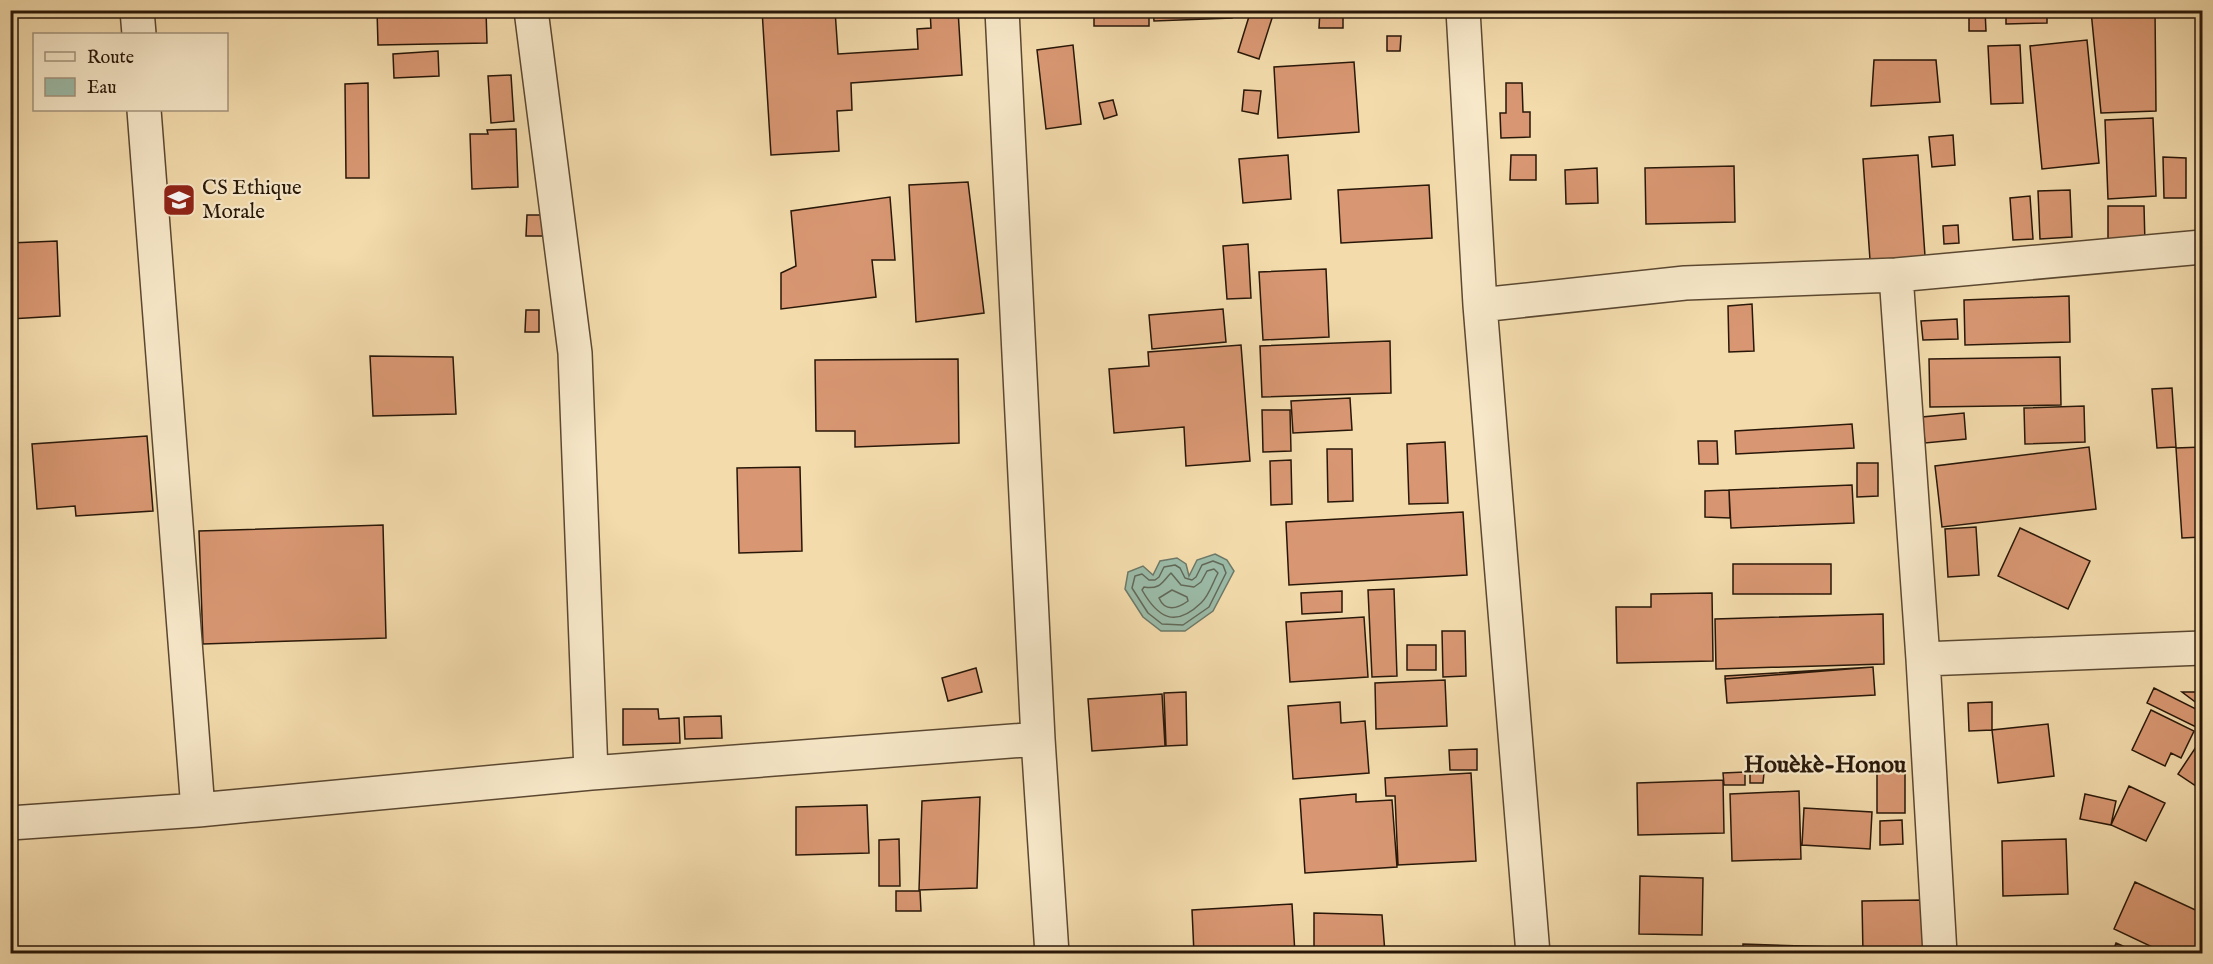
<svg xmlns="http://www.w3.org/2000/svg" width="2213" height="964" viewBox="0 0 2213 964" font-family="'IM FELL English',serif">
<rect width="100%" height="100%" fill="#f3dbac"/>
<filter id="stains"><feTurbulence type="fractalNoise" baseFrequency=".00333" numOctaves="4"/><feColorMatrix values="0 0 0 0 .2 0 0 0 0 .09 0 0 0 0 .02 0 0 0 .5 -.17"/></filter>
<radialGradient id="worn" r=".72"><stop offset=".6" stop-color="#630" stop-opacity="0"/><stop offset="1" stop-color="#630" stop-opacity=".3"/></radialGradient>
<path fill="#9bbba8" stroke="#6d7968" stroke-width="1.5" d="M1215 554 1227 560 1234 571 1213 611 1185 631H1161L1143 617 1125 589 1128 572 1143 566 1153 575 1160 561 1177 558 1186 564 1189 576 1197 560Z"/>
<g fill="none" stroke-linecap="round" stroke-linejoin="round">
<path stroke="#626958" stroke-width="1.5" d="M1213 561 1223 565 1226 573 1209 607 1183 625 1162 624 1148 613 1132 588 1135 576 1142 574 1149 580H1155L1159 577 1164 567 1175 565 1180 568 1185 578 1192 580 1196 577 1202 565Z
M1214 569 1218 573C1213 582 1209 596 1201 603 1175 628 1158 618 1142 590L1144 587C1160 590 1162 582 1171 573L1181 585 1194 587 1201 582 1207 571Z
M1172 590 1187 597 1188 601C1177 609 1165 612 1159 598Z"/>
</g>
<path fill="#d89772" stroke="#281708" stroke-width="1.5" d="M377 10H486L487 43 378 45Z
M762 10H835L838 54 918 49 917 29 931 28 930 10H958L962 75 851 83 852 110 837 111 839 151 771 155Z
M1094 10H1149V26H1094Z
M1153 10H1232V18L1154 21Z
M1251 10 1273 15 1259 59 1238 52Z
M1320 10H1343V28H1319Z
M1969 10H1985L1986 31H1969Z
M2006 10H2047V23L2006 24Z
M2155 10 2156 111 2101 113 2091 11Z
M1387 36H1401L1400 51H1387Z
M2087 40 2099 163 2042 169 2030 46Z
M1073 45 1081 124 1046 129 1037 50Z
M2020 45 2023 103 1991 104 1988 46Z
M438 51 439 76 394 78 393 54Z
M1874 60H1936L1940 102 1871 106Z
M1354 62 1359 132 1278 138 1274 67Z
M511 75 514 121 491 123 488 76Z
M368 83 369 178H346L345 84Z
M1506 83H1522L1523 112H1530V137L1501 138 1500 113H1506Z
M1244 90 1261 91 1258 114 1242 111Z
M1113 100 1117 115 1104 119 1099 103Z
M2153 118 2156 196 2108 199 2105 120Z
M516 129 518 187 472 189 470 134H488L487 130Z
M1953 135 1955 165 1932 167 1929 137Z
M1288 155 1291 199 1243 203 1239 159Z
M1511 155H1536V180H1510Z
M1918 155 1925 256 1870 260 1863 159Z
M2163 157 2186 158V198H2164Z
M1734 166 1735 222 1646 224 1645 168Z
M1597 168 1598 203 1566 204 1565 170Z
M968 182 984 313 916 322 909 185Z
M1429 185 1432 238 1341 243 1338 190Z
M2070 190 2072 237 2040 239 2038 191Z
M2030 196 2033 239 2013 240 2010 198Z
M890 197 895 260H872L876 297 781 309V273L796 266 791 211Z
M2108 206H2144L2145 244 2108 245Z
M527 215H548V236H526Z
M1958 225 1959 243 1944 244 1943 226Z
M57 241 60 316 10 319V243Z
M1248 244 1251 298 1227 299 1223 246Z
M1326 269 1329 337 1263 340 1259 272Z
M2069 296 2070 342 1965 345 1964 300Z
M1752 304 1754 351 1729 352 1728 306Z
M1223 309 1226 342 1152 349 1149 315Z
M526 310H539V332H525Z
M1957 319 1958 339 1923 340 1921 321Z
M1390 341 1391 393 1262 397 1260 346Z
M1241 345 1250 461 1186 466 1184 427 1114 433 1109 369 1149 366 1148 352Z
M370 356 453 357 456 414 373 416Z
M2060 357 2061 405 1930 407 1929 359Z
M958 359 959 443 855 447V431H816L815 360Z
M2172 388 2176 447 2157 448 2152 389Z
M1350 398 1352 430 1293 433 1291 401Z
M2084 406 2085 442 2025 444 2024 408Z
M1262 410H1290L1291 451 1263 452Z
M1964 413 1966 439 1925 443 1922 417Z
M1852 424 1854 448 1736 454 1735 431Z
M147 436 153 511 76 516 75 506 37 509 32 444Z
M1698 441H1717L1718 464H1699Z
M1445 442 1448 503 1409 504 1407 444Z
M2089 447 2096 509 1942 527 1935 466Z
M2202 447V537L2182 538 2176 448Z
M1327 449H1352L1353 501 1328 502Z
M1291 460 1292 504 1271 505 1270 461Z
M1857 463H1878V496L1857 497Z
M800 467 802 551 739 553 737 468Z
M1852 485 1854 523 1731 528 1729 490Z
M1729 490 1730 518 1705 517V491Z
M1463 512 1467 575 1289 585 1286 522Z
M383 525 386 638 203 644 199 531Z
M1976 527 1979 575 1948 577 1945 529Z
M2020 528 2090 561 2068 609 1998 576Z
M10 536H16V559H10Z
M1733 564H1831V594H1733Z
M1394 589 1397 676 1372 677 1368 590Z
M1342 591V612L1302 614 1301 593Z
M1712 593 1713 661 1617 663 1616 607H1651V594Z
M1883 614 1884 664 1716 669 1715 619Z
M1364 617 1368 677 1290 682 1286 622Z
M1442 631H1465L1466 676 1443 677Z
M1407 645H1436V670H1407Z
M1873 667 1875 695 1727 703 1725 676Z
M1873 667 1875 695 1727 703 1725 679Z
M976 668 982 692 948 701 942 678Z
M1445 680 1447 726 1376 729 1375 683Z
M2154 688 2202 712 2196 727 2147 703Z
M1186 692 1187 745 1166 746 1164 693Z
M2182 692H2202V707Z
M1162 694 1165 746 1092 751 1088 699Z
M1340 702 1341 723 1365 721 1369 773 1293 779 1288 706Z
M1992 702V730L1969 731 1968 703Z
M623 709H658L659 719 679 718 680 743 623 745Z
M2151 710 2194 731 2181 758 2171 753 2165 766 2132 750Z
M721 716 722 738 685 739 684 717Z
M2048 724 2054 776 1998 783 1992 730Z
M2202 738V790L2178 774Z
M1477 749V770H1450L1449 750Z
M1877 771H1905V813H1877Z
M1745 772V785H1724L1723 773Z
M1750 772 1764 773 1763 783H1750Z
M1471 773 1476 861 1398 865 1395 796H1386L1385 778Z
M1723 780 1724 833 1638 835 1637 783Z
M2129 786 2165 803 2146 841 2111 825Z
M1799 791 1801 859 1732 861 1730 794Z
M1356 794V802L1392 800 1397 867 1305 873 1300 799Z
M2085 794 2116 801 2111 825 2080 819Z
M980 797 977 888 919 890 922 801Z
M867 805 869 853 796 855V807Z
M1804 808 1872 812 1870 849 1802 845Z
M1902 820 1903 844 1880 845V821Z
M899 839 900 886H879V840Z
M2066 839 2068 894 2003 896 2002 841Z
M1640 876 1703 878 1702 935 1639 934Z
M2135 882 2202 913V954H2167L2114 929Z
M896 891H920L921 911H896Z
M1922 900 1923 954H1863L1862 901Z
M1292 904 1295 954H1194L1192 910Z
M1314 913 1382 915 1385 953 1314 954Z
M2116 943 2141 954H2112Z
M1743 944 1834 947V954H1743Z"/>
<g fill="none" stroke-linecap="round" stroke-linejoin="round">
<defs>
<path id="minor" d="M137 10 139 34
M531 10 575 353 591 773
M1002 10 1038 739 1052 954
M1463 10 1480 305 1533 954
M144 110 198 810
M1896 275 1923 659 1940 954
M1480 305 1685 283 1896 275 2202 247
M1923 659 2202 648
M10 823 198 810 591 773 1038 739"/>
</defs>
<use href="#minor" stroke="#5b4831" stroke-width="36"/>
<use href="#minor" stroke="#f7e8c9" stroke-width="33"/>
</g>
<defs>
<symbol id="school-square" viewBox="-11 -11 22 22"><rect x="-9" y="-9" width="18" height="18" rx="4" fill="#8f2418" stroke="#f7e8c9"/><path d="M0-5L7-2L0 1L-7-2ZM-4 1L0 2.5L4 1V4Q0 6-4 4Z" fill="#fff"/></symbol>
</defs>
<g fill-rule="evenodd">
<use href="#school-square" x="160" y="181" width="38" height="38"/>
</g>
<g text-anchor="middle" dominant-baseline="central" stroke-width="4.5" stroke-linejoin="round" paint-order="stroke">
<g font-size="21" fill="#281708" stroke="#f7e8c9" text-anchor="start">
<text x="202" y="188">CS Ethique<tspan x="202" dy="24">Morale</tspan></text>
</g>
<g font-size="24" font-weight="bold" fill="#281708" stroke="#f7e8c9">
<text x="1825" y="765">Houèkè-Honou</text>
</g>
</g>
<rect width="2213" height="964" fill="none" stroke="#f3dbac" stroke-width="36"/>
<rect x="12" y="12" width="2189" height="940" fill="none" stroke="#281708" stroke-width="3"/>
<rect x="18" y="18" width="2177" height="928" fill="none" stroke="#281708" stroke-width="1.5"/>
<rect x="33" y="33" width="195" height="78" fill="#f7e8c9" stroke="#a4947c" stroke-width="1.5"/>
<rect x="45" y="52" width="30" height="9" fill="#f7e8c9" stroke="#a4947c" stroke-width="1.5"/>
<text x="87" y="63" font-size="18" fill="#281708">Route</text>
<rect x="45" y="78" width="30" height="18" fill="#9bbba8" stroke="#a4947c" stroke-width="1.5"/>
<text x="87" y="93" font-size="18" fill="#281708">Eau</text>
<rect width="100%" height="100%" filter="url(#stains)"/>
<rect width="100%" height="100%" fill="url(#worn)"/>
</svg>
